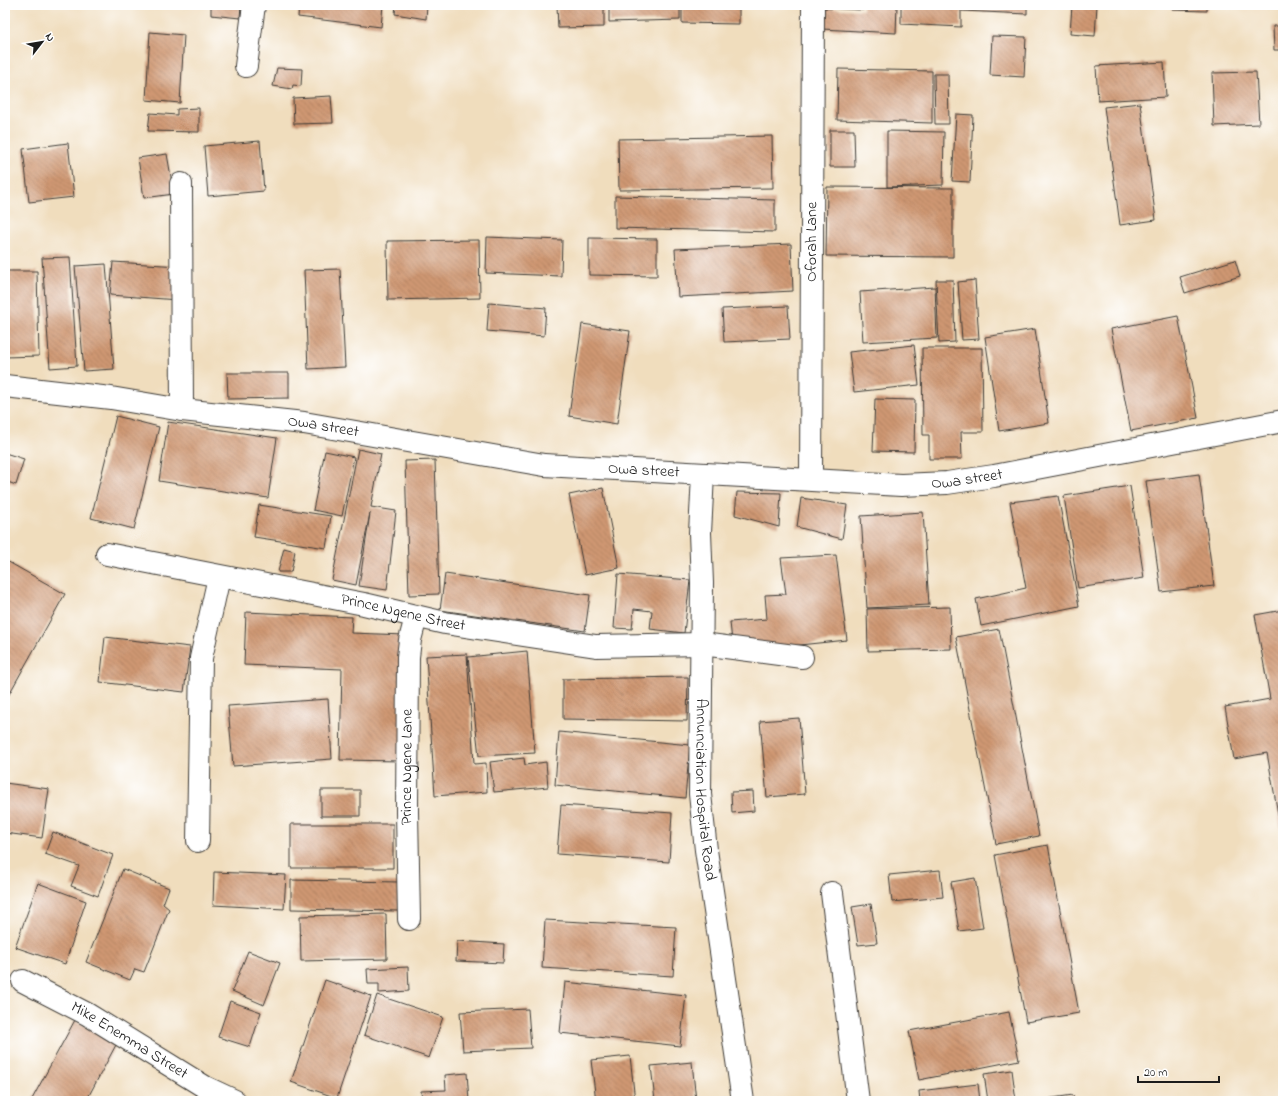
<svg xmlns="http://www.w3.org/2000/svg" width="1288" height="1106" viewBox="0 0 1288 1106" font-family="'Indie Flower',sans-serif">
<defs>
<pattern id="building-back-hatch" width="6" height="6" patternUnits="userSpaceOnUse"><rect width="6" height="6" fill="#cf9772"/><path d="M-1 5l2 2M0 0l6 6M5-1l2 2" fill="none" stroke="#a77a5d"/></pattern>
</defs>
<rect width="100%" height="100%" fill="#fff"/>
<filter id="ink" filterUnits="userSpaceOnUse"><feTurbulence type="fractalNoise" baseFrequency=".025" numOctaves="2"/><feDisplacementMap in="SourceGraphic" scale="8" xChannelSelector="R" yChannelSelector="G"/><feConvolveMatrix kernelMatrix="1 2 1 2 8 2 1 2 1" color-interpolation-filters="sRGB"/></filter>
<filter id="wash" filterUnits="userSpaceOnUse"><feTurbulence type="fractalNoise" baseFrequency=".012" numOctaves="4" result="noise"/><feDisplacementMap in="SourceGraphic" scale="16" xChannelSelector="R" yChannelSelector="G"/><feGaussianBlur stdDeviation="0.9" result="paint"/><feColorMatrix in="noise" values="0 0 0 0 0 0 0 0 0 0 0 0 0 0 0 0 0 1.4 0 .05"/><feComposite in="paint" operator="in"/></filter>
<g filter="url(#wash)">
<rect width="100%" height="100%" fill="#f0ddbd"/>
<g id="blocks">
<path fill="url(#building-back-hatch)" d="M211 5H241L240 18 211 15Z
M299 5H383L381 27 298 17Z
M396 5H427L426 19 395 14Z
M557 5H604V27L558 28Z
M609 5H680V20L609 22Z
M682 5H739V24L682 23Z
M863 5H897L896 33 822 29V8L863 10Z
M901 5H961V27L901 24Z
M962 5H1027V14L962 11Z
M1072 5H1097L1095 36 1070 34Z
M1172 5H1207V11L1172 10Z
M1273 26H1283V50H1274Z
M150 32 184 35 180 103 146 100Z
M992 36 1026 37 1024 77 990 75Z
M1164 62 1166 97 1098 101 1096 66Z
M277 68 302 69 301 86 293 85 292 89 273 86Z
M838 69 932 71V123L837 120Z
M1256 72 1259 124 1214 126 1212 73Z
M934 74H948L949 124H935Z
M331 96 333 123 294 124 293 98Z
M1140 103 1156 220 1120 225 1104 107Z
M199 108V132L148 131 150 113 177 115V109Z
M956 114 973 115 970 182 952 181Z
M830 130H854L855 167H830Z
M887 131 944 132 943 185 887 187Z
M772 136 773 188 619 190 618 139Z
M260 141 264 191 208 196 204 146Z
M68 143 74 197 29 202 23 149Z
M167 154 174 194 144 198 138 158Z
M827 187 953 188V257L826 256Z
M615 196 775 200V232L615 228Z
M487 237 562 240 561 276 486 273Z
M589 238 657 239V276L589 275Z
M479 240 480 298 388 300 387 241Z
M791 244 793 291 678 297 675 249Z
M70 257 77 366 50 368 42 258Z
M1235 260 1240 276 1185 293 1180 277Z
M113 262 180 266 178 300 110 295Z
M106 264 114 369 84 371 75 266Z
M340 269 345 367 308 369 304 270Z
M5 271H37L39 356 5 357Z
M936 280H953L955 342 939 343Z
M975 280 979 339 962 340 958 282Z
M935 287 937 338 863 342 860 292Z
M489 303 546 308 544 336 487 331Z
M788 306 790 339 724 342 722 309Z
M1178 316 1198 418 1131 431 1111 329Z
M582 324 630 331 617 424 569 416Z
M1035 329 1049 423 999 431 985 337Z
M914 345 919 385 854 392 849 352Z
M922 348H982L983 432H961L962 459H929V435H923Z
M227 373H289V398L228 399Z
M875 399 915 400 914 452 873 451Z
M116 416 159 427 134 529 91 518Z
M168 422 277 438 268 498 159 481Z
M358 449 381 454 371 507 396 511 387 590 359 586 370 513 356 585 332 580Z
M325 451 354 457 342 516 313 510Z
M5 453 24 459 16 485 5 481Z
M435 460 439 594 409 595 405 461Z
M1199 474 1214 586 1161 592 1146 481Z
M1130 486 1144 578 1078 588 1064 496Z
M603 488 619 568 585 575 569 495Z
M737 492 781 493 779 527 735 515Z
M1058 496 1079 606 981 626 976 599 1026 588 1010 502Z
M801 498 847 505 842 539 797 527Z
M259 505 331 516 326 548 254 537Z
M923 512 929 605 867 608 861 516Z
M284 548 295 551 291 572H278Z
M836 555 847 640 733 652 730 622 767 619 765 595 786 594 781 558Z
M5 560 65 594 8 696 5 695Z
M445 574 590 595 585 631 440 610Z
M618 574 690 580 684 633 650 629 652 611 634 609 632 629 614 628Z
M950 607 951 649 868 651 867 609Z
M1283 610V836H1282L1267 753 1234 759 1225 707 1270 699 1255 615Z
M246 612 352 617 351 633 405 635 402 761 340 760 342 669 244 665Z
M999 629 1039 836 996 844 956 637Z
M105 637 190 647 184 692 100 682Z
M527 651 535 753 479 756 468 657Z
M467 654 474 764 486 763 487 792 435 796 426 656Z
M688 677 687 721 563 719V679Z
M328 699 332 759 233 766 228 706Z
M799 718 805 794 767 797 760 721Z
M559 732 690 745 685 798 555 785Z
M524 758 525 765 546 762 548 787 494 792 490 762Z
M5 783 49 789 42 838 5 833Z
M321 790H360V816H321Z
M753 791 754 811 732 813 731 792Z
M561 805 672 813 669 862 557 854Z
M291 824H393V868H291Z
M53 832 113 855 98 896 71 886 79 866 45 854Z
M1048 845 1079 1013 1026 1022 995 855Z
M123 869 169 888 163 904 169 909 144 972 135 969 130 980 86 962Z
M940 870 943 897 892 902 889 875Z
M214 872 286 875 284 909 213 905Z
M975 878 983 928 959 931 951 882Z
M291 880 399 882V911L291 909Z
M38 883 86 901 65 964 15 947Z
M871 904 877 943 858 945 852 907Z
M386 914 387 959 301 961 300 916Z
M545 920 676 927 673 976 542 968Z
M457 941 504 944 503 963 456 961Z
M248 951 280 963 264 1005 232 991Z
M408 967 409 991 379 993V984H368L367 969Z
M325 980 371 996 337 1098 291 1082Z
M565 982 686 995 680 1046 560 1033Z
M377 995 443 1017 429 1058 364 1035Z
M230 1001 261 1012 250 1047 218 1037Z
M528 1009 531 1048 463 1051 460 1012Z
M1009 1012 1019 1060 919 1080 909 1031Z
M75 1020 117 1043 86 1101H31Z
M630 1056 635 1101H596L591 1060Z
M692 1062 696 1101H655L651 1066Z
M1012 1070 1016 1101H988L984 1074Z
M467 1073 469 1101H422L421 1091 446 1090 445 1075Z
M978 1084 980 1101H920L919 1091Z
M1073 1095 1074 1101H1039V1100Z"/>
</g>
</g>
<g filter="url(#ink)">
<use href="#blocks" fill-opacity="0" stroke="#3c3934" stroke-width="1"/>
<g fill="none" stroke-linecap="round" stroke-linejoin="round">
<defs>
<g id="minor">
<path d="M246 66 254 5"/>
<path d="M181 184 182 410"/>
<path id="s1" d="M5 386 111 398 182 410 304 423 544 465 901 485 947 483 994 476 1283 421"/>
<path id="s2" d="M703 475 700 533 702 583 700 794 706 850 743 1101"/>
<path id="s3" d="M811 479 813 5"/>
<path id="s4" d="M107 554 364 604 445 623 596 646 702 644 802 657"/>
<path d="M198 841 201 658 219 577"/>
<path d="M832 893 858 1101"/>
<path id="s5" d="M409 919 407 812 408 657 410 640 416 617"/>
<path id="s6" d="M23 981 87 1014 205 1087 235 1101"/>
</g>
</defs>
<use href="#minor" stroke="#3c3934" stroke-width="24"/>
<use href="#minor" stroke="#fff" stroke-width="22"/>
</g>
</g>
<g text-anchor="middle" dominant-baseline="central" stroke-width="3" stroke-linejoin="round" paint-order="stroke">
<g font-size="16" fill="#1c1c1c" stroke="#fff">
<text stroke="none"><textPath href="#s3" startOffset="237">Oforah Lane</textPath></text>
<text stroke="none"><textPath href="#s1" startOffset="321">Owa street</textPath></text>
<text stroke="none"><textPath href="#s1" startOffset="645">Owa street</textPath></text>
<text stroke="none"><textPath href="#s1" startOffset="969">Owa street</textPath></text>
<text stroke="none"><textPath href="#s4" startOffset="302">Prince Ngene Street</textPath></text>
<text stroke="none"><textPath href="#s5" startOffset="152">Prince Ngene Lane</textPath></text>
<text stroke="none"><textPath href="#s2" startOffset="315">Annunciation Hospital Road</textPath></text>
<text stroke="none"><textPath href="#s6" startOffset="122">Mike Enemma Street</textPath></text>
</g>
</g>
<rect width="1288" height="1106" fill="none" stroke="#fff" stroke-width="20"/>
<g transform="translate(42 42) rotate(59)" stroke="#ffffff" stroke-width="3" paint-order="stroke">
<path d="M0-3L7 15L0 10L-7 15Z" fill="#1c1c1c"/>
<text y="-6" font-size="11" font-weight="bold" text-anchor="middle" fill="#1c1c1c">N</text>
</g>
<path d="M1138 1076v6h81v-6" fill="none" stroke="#1c1c1c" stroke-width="2"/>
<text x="1144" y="1076" font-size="12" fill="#1c1c1c" stroke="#ffffff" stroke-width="3" paint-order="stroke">20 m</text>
</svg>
